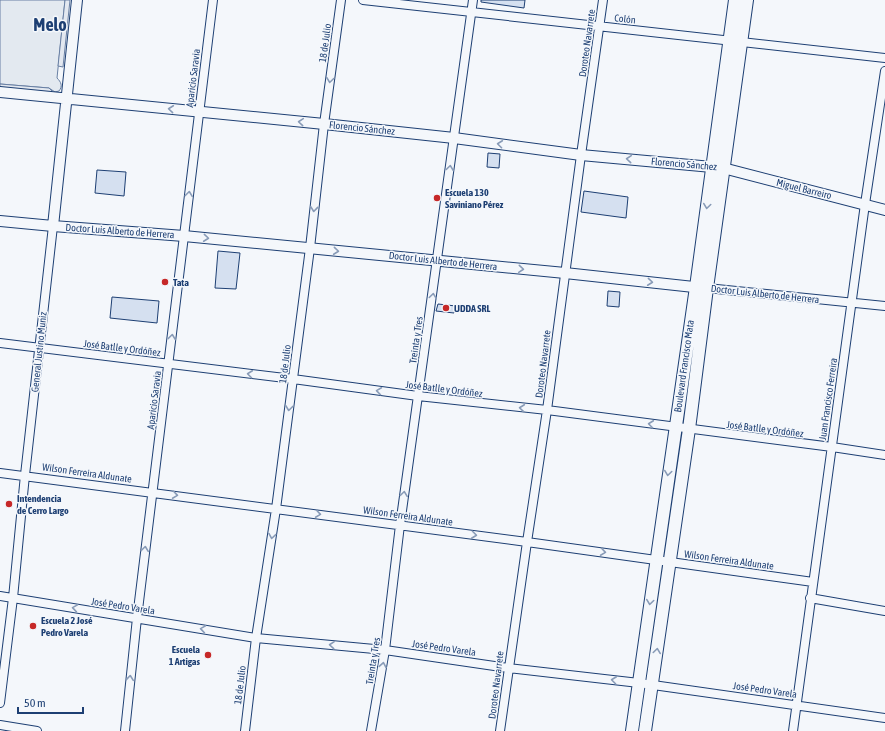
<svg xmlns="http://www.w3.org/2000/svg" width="885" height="731" viewBox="0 0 885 731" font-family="'Asap Condensed',sans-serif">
<rect width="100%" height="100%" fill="#f4f7fb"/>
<path fill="#e3e9f0" stroke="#687fa3" d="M0 0H65L57 78C61 82 63 86 59 91L55 92 49 88 0 84Z"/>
<path fill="#e3e8f0" stroke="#687fa3" d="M65 0H70L63 67 58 66Z
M0 84 49 88 52 91 50 93 0 88Z"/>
<path fill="#d5e0f0" stroke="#1d3f73" d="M481 0H525L524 8 481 2Z
M488 153 500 154 499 168 487 167Z
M97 170 126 172 124 196 95 193Z
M584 191 628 197 626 218 581 212Z
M218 251 240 253 236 289 215 288Z
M608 291 620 292 619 307 607 306Z
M112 297 159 301 157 323 110 318Z
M438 304 456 306 454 313 436 311Z"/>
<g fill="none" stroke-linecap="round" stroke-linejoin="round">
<defs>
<path id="minor" d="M363 0 885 58
M707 288 885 306
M0 343 293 379 418 396 547 410 832 447 885 455
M0 473 527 542 813 582
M0 596 256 638 385 650 508 668 639 683 885 718
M810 598 885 611
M0 703 13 598 25 475 53 226
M0 725 37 731
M125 731 137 618 213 0
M245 731 256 638 276 509 310 248 324 124 341 0
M371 731 385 650 400 525 473 0
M500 731 527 542 547 410 581 155 603 0
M793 731 865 204 885 71"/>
<path id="tertiary" d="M0 92 324 124 454 138 581 155 723 168 885 210
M0 221 53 226 184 236 565 273 703 288
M53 226 77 0"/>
<path id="primary" d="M632 731 696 287 735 0
M645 731 689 429 707 288 747 0"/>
</defs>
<use href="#minor" stroke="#1d3f73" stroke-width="10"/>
<use href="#tertiary" stroke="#1d3f73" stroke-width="12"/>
<use href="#primary" stroke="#1d3f73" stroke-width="14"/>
<use href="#minor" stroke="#f4f7fb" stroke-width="8"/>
<use href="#tertiary" stroke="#f4f7fb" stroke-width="10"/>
<use href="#primary" stroke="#f4f7fb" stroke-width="12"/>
</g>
<defs><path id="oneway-chevron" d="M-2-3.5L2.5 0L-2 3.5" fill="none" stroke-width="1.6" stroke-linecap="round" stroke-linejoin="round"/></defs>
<g stroke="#889bb7">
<use href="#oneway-chevron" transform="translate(330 80) rotate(98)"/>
<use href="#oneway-chevron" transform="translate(171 109) rotate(-174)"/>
<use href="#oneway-chevron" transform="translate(301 122) rotate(-175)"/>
<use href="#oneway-chevron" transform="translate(500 144) rotate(-173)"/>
<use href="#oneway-chevron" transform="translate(629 159) rotate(-175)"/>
<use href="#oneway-chevron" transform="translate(450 168) rotate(-82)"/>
<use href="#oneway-chevron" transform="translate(189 194) rotate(-83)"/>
<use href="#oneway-chevron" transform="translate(707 206) rotate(98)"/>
<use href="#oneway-chevron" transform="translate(314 209) rotate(96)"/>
<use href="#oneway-chevron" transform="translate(206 238) rotate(6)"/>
<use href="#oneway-chevron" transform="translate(336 251) rotate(6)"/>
<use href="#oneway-chevron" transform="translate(521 269) rotate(5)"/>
<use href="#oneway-chevron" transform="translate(650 282) rotate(6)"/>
<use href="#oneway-chevron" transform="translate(433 296) rotate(-82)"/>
<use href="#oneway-chevron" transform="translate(172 337) rotate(-83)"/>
<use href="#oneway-chevron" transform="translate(250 374) rotate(-173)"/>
<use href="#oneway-chevron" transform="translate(379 391) rotate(-172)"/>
<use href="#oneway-chevron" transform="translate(289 408) rotate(97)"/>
<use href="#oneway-chevron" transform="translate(522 408) rotate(-174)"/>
<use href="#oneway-chevron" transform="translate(651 424) rotate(-173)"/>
<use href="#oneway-chevron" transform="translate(668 473) rotate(98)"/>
<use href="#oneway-chevron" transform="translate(404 494) rotate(-82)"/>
<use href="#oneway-chevron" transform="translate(175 495) rotate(8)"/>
<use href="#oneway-chevron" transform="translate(318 514) rotate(8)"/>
<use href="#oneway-chevron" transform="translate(474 535) rotate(7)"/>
<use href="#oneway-chevron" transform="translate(272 536) rotate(99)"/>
<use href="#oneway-chevron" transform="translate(145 549) rotate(-83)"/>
<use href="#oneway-chevron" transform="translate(603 552) rotate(8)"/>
<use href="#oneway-chevron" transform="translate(650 602) rotate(98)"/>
<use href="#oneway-chevron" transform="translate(75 608) rotate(-171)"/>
<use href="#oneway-chevron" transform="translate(203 629) rotate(-171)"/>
<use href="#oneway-chevron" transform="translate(332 645) rotate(-175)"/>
<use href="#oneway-chevron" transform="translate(657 651) rotate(-82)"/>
<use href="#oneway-chevron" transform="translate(383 665) rotate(-80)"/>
<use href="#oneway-chevron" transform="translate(130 678) rotate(-84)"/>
<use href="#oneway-chevron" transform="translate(614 680) rotate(-173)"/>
</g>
<g fill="#c62828" stroke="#f4f7fb" stroke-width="1.5">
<circle cx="437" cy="198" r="4"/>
<circle cx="165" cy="282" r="4"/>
<circle cx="446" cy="308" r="4"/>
<circle cx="9" cy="504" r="4"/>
<circle cx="33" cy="626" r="4"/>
<circle cx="208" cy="655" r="4"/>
</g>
<g text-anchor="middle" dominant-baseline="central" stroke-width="3" stroke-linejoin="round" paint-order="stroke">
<g font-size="10" fill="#1d3f73" stroke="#f4f7fb">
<text transform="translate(625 19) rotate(6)">Colón</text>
<text transform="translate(325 43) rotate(-82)">18 de Julio</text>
<text transform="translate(587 43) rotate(-82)">Doroteo Navarrete</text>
<text transform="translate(193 78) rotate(-83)">Aparicio Saravia</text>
<text transform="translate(362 128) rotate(6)">Florencio Sánchez</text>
<text transform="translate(684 164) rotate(5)">Florencio Sánchez</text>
<text transform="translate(804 189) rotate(14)">Miguel Barreiro</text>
<text transform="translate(120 231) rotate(4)">Doctor Luis Alberto de Herrera</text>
<text transform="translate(443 261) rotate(6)">Doctor Luis Alberto de Herrera</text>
<text transform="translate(765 294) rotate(6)">Doctor Luis Alberto de Herrera</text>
<text transform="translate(416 340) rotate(-82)">Treinta y Tres</text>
<text transform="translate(122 348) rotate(7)">José Batlle y Ordóñez</text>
<text transform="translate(39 352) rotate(-84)">General Justino Muniz</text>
<text transform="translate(285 364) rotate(-83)">18 de Julio</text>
<text transform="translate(543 364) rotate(-83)">Doroteo Navarrete</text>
<text transform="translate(684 366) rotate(-82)">Boulevard Francisco Mata</text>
<text transform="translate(444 389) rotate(7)">José Batlle y Ordóñez</text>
<text transform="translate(828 399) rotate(-82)">Juan Francisco Ferreira</text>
<text transform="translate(154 400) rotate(-83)">Aparicio Saravia</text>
<text transform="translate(765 429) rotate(7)">José Batlle y Ordóñez</text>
<text transform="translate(87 473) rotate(8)">Wilson Ferreira Aldunate</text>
<text transform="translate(408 516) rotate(8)">Wilson Ferreira Aldunate</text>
<text transform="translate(729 560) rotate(8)">Wilson Ferreira Aldunate</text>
<text transform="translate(123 606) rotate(9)">José Pedro Varela</text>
<text transform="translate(444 648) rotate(8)">José Pedro Varela</text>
<text transform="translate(373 661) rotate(-81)">Treinta y Tres</text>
<text transform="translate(240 685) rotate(-83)">18 de Julio</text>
<text transform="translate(496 685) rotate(-83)">Doroteo Navarrete</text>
<text transform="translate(765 690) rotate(8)">José Pedro Varela</text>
</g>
<g font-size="10" font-weight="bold" fill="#1d3f73" stroke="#f4f7fb" text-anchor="start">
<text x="445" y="192">Escuela 130<tspan x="445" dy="12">Saviniano Pérez</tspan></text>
<text x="173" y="282">Tata</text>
<text x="454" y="308">UDDA SRL</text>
<text x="17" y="498">Intendencia<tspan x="17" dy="12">de Cerro Largo</tspan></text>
<text x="41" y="620">Escuela 2 José<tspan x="41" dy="12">Pedro Varela</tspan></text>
<text x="200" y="649" text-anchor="end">Escuela<tspan x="200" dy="12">1 Artigas</tspan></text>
</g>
<g font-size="18" font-weight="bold" fill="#1d3f73" stroke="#f4f7fb">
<text x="50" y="24">Melo</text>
</g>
</g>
<path d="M18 707v6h65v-6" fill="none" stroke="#1d3f73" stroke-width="2"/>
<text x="24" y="707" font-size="12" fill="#1d3f73" stroke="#f4f7fb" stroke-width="3" paint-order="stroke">50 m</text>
</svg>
